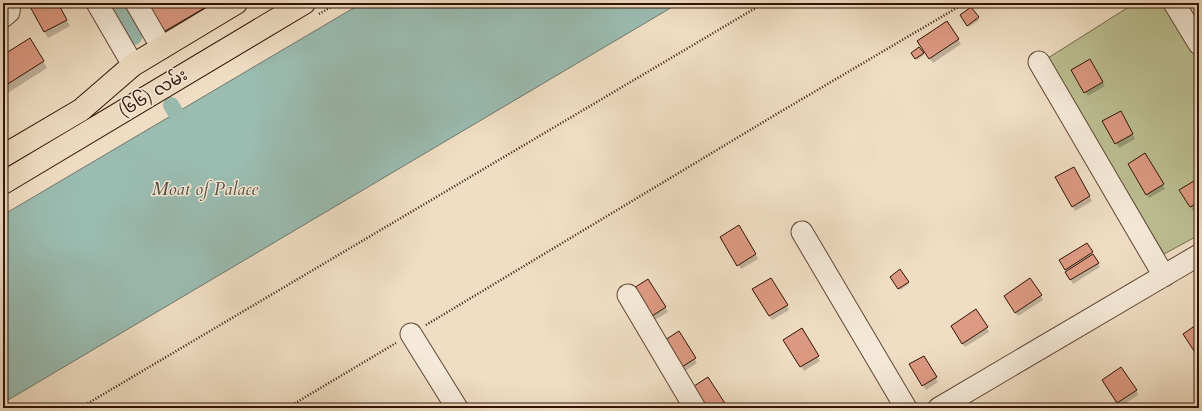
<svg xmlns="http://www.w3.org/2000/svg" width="1202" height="411" viewBox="0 0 1202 411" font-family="Cardo,'Noto Sans Myanmar',serif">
<rect width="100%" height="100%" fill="#f0dec4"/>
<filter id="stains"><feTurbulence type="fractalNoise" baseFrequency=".005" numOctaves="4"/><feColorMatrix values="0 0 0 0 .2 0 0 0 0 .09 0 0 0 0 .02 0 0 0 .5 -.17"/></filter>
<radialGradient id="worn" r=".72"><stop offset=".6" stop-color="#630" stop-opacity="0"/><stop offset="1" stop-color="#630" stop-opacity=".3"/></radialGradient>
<path fill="#bcc092" stroke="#766a4c" d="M1135 3H1174L1199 44V235L1164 254 1048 58Z"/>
<path fill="#9abcb1" stroke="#70786d" d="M362 3H679L3 403V215Z"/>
<path fill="#0003" d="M29 3H57L70 26 48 38Z
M142 3H216L165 42Z
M971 8 979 20 969 27 961 15Z
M947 22 961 44 933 63 921 45Z
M30 39 47 68 3 96V56Z
M919 48 924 55 917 60 912 53Z
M1089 60 1105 86 1088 96 1072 70Z
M1120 112 1135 139 1119 148 1104 121Z
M1145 155 1165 189 1149 198 1129 164Z
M1074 168 1092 201 1075 211 1057 177Z
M1199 179V208L1193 211 1181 190Z
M739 227 758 259 741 269 721 237Z
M1087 244 1100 267 1073 284 1060 261Z
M900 271 909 284 900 290 891 277Z
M771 279 789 310 772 320 753 290Z
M648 280 668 312 655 320 637 293Z
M1041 296 1043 300 1018 316 1007 300Z
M976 311 989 332 965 347 954 331Z
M801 330 820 361 804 371 785 340Z
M679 333 697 363 685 371 669 345Z
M923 357 938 382 926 390 911 365Z
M1105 385 1136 390 1138 395 1120 407Z"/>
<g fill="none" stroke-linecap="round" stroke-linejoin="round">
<path stroke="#9abcb1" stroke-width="16" d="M114 3 134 37
M171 105 187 131"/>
</g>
<path fill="#dd9a82" stroke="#311306" d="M28 3H58L67 20 44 32Z
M141 3H213L160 34Z
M971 7 979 17 967 26 960 15Z
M947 21 959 39 929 59 917 41Z
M30 38 44 61 3 87V55Z
M919 47 924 53 915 59 911 53Z
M1090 59 1103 82 1084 93 1071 70Z
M1121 111 1133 134 1115 144 1102 121Z
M1145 153 1164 184 1146 195 1128 164Z
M1074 167 1090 196 1072 207 1055 177Z
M1199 178V202L1190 207 1179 190Z
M739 225 756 254 737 266 720 237Z
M1087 243 1093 252 1065 270 1059 260Z
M1093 254 1099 263 1070 280 1065 272Z
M900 269 909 282 898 289 890 277Z
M771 278 788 305 769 316 752 289Z
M1030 278 1042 295 1015 313 1004 296Z
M648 279 666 307 652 316 634 288Z
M976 309 988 327 962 344 951 326Z
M1199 323V352L1196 354 1183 334Z
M802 328 819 356 800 367 783 340Z
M679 331 696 358 682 367 665 340Z
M924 356 937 377 922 386 909 364Z
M1121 367 1137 390 1117 403 1102 380Z
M708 377 728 408H704L691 388Z"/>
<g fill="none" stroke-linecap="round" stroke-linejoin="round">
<defs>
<path id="minor" d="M97 3 133 65
M136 3 162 48
M1174 3 1199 44
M3 17 9 12 10 3
M1039 62 1164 276
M802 232 906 408
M628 295 695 408
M411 334 457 408
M939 408 1199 255"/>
<path id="major" d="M3 156 81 110 133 65 236 3
M3 183 304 3"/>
</defs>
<use href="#minor" stroke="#614636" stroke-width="23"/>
<use href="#major" stroke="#311306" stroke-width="24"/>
<path stroke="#311306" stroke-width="2.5" stroke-dasharray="1 2" stroke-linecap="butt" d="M319 14 338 3
M426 325 775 115 965 3
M80 408 764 3
M287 408 396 343"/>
<use href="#minor" stroke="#f5ead9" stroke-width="21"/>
<use href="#major" stroke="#f0dec4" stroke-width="22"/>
</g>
<g text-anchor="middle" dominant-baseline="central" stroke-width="3" stroke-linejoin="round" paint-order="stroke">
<g font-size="17" fill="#311306" stroke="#f5ead9">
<text transform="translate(153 93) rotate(-31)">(၆၆) လမ်း</text>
</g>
<g font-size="18" font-style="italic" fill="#564e42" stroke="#f5ead9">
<text x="205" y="189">Moat of Palace</text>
</g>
</g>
<rect width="1202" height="411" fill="none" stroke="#f0dec4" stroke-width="16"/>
<rect x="4" y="4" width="1194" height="403" fill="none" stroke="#311306" stroke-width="2"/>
<rect x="8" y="8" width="1186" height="395" fill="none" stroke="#311306"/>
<rect width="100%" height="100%" filter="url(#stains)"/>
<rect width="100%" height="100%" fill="url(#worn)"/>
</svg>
